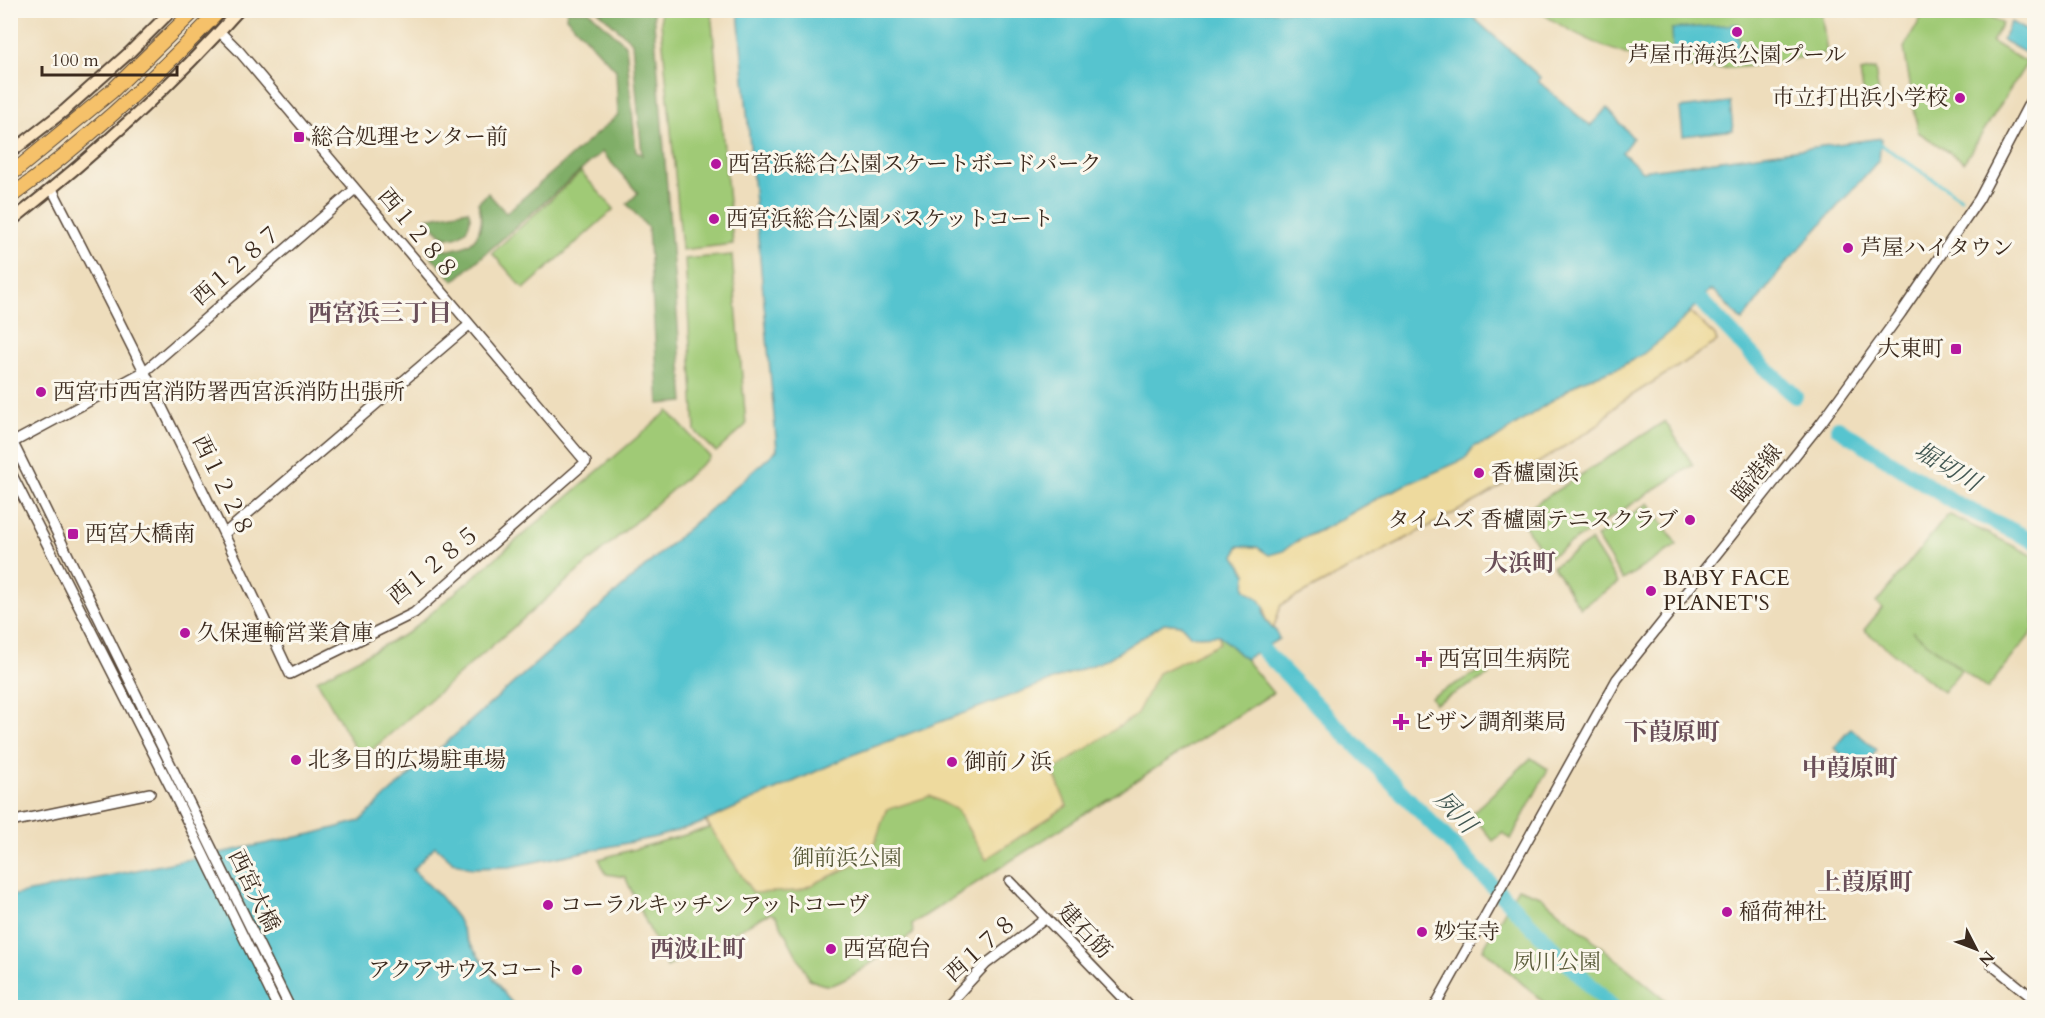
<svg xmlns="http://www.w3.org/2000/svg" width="2045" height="1018" viewBox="0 0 2045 1018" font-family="Cardo,'Noto Serif JP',serif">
<rect width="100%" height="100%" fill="#fbf7ec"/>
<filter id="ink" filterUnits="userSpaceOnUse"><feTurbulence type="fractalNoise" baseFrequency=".0167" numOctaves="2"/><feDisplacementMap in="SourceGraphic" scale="12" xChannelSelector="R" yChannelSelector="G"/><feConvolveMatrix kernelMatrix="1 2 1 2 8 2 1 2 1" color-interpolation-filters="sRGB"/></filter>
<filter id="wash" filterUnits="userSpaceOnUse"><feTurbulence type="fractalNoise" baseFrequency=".008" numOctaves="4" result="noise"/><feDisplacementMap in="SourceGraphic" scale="24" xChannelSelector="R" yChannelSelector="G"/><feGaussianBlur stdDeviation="1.35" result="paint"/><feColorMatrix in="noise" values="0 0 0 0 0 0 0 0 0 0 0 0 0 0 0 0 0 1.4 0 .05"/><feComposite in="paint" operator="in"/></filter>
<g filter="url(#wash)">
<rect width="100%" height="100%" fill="#eeddbc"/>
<path fill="#a0ca76" stroke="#6e7a4a" stroke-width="1.5" d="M1633 10 1821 11 1827 53C1799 58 1770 64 1741 67 1668 75 1598 51 1538 11Z
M660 11H711L733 244 682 250Z
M1925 11H1980L2002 23 1992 42 2027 63 1964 162 1918 132 1904 48Z
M1875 69 1879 95 1864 97 1860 72Z
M581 172 614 209 524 289 492 253Z
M732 255 746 425 716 452 695 431 685 259Z
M668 411 710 457 366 755 357 752 317 680 409 632Z
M1665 421 1693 465 1546 559 1518 515Z
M1649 503 1677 545 1623 580 1596 537Z
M1950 515 2034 556V630L1987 689 1912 631 1961 670 1943 692 1864 630 1882 608 1876 603 1946 517Z
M1591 541 1618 583 1580 608 1553 566Z
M1219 635 1245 659 1273 693 912 924 913 934C894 946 850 981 831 985 823 986 816 982 809 979L776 916 770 913 667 967 625 877 606 874 599 859 710 828 706 821Z
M1485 668 1489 675 1435 704 1431 697Z
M1531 758 1548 769 1511 839 1503 833 1493 841 1471 814Z
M1518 888 1540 896 1674 1007H1549L1483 949Z"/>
<path fill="#80ae67" stroke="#5e6c42" stroke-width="1.5" d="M653 10 684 402 659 404 648 228 627 204 638 193 602 152 454 281 426 251 434 243C437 245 443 249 447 250 450 250 453 249 457 248 480 245 485 222 478 203L488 193 506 213 618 115 616 70 566 17 567 11H589L626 45 636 151 642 155 632 42 598 11Z
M468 210C476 224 460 243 444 236 437 233 432 224 426 218Z"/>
<path fill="#eeda9e" stroke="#94825e" stroke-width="1.5" d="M1690 312 1715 336 1717 342 1618 404 1597 426 1482 498 1281 605 1273 630 1265 618V609L1258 598 1251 596 1245 588 1246 574 1235 556 1238 546 1257 547 1269 555 1327 527 1385 494 1465 459 1474 446 1492 441 1581 381 1620 367 1643 354Z
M1164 623 1181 625 1191 636 1219 635 1220 643 1158 673 1136 715 1053 771 1067 806 986 859 957 810 930 796 886 810 870 858 798 891 753 893 706 821 857 753 1106 660Z"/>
<path fill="#57c4cf" stroke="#497776" stroke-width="1.5" d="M738 11H1466L1541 78 1538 81 1590 126 1607 108 1633 138 1622 152 1642 171 1881 138 1879 160 1784 266 1742 321 1717 294 1713 291H1709L1674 329 1643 354 1620 367 1581 381 1492 441 1474 446 1465 459 1385 494 1327 527 1298 540 1283 551 1269 555 1257 547 1238 546 1235 556 1246 574 1245 588C1250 596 1260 596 1263 605 1267 613 1262 606 1264 615 1265 621 1272 629 1276 631L1279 639 1245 659 1219 635 1191 636 1181 625 1164 623 1106 660 857 753 699 824 656 837 510 867 470 868 453 862 435 846 413 870 439 895 457 918 468 941 506 996 516 1007H11L10 896 312 834 360 821 386 796 777 450Z
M2011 22 2034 35V49L2031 56 2002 40Z
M1738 24 1739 49 1673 54 1672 29Z
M1730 102 1733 130 1683 136 1680 108Z
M1851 728 1877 750 1860 770 1834 748Z"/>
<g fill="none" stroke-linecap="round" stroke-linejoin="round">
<path stroke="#57c4cf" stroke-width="3" d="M1880 144 1961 198"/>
<path stroke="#57c4cf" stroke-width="16" d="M1700 300 1756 359 1795 396
M1838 428 1957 504 2034 541
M1262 649 1566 961 1613 1008"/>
</g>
</g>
<g filter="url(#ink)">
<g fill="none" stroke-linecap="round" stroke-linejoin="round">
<defs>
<path id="tertiary" d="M52 189C134 349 214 510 290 674L414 613 586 462 239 51 220 32
M10 437 290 1008
M10 444 145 371 355 189
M10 471 175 796 278 1008
M225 533 469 325
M10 822 150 793
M1010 881 1132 1008
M1992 965 2034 999
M945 1008 986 964 1045 919
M1434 1008 1617 679 1821 423 1901 313 1979 199 2034 94"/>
<path id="secondary" d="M10 153 64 111 130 52 172 10
M10 222C91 158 170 88 239 10"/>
<path id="motorway" d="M10 175 112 91 195 10"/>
</defs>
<use href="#tertiary" stroke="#564536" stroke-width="12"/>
<use href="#secondary" stroke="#564536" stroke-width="14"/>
<use href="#motorway" stroke="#564536" stroke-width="16"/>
<use href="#tertiary" stroke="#fff" stroke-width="9"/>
<use href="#secondary" stroke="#fbe6c4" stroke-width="10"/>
<use href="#motorway" stroke="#f5c16b" stroke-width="14"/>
<defs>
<path id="motorway-bridge" d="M10 197C86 142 155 78 220 10"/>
</defs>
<use href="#motorway-bridge" stroke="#564536" stroke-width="16" stroke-linecap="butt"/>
<use href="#motorway-bridge" stroke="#f5c16b" stroke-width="14"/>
</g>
</g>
<g fill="#b5179e" stroke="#fbf7ec" stroke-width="2">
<circle cx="1737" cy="32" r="6"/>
<circle cx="1960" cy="98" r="6"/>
<rect x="293" y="131" width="12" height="12" rx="3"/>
<circle cx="716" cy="164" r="6"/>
<circle cx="714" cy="219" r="6"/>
<circle cx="1848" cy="248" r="6"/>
<rect x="1950" y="343" width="12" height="12" rx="3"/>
<circle cx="41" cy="392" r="6"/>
<circle cx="1479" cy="473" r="6"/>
<circle cx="1690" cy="520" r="6"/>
<rect x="67" y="528" width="12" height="12" rx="3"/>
<circle cx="1651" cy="591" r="6"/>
<circle cx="185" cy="633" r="6"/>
<path d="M1421 650h6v6h6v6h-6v6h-6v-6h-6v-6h6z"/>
<path d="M1398 713h6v6h6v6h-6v6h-6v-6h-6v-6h6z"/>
<circle cx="296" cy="760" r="6"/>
<circle cx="952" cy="762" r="6"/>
<circle cx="548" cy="905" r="6"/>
<circle cx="1727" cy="912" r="6"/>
<circle cx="1422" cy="932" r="6"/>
<circle cx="831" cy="949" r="6"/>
<circle cx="577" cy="970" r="6"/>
</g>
<g text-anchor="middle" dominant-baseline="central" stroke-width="6" stroke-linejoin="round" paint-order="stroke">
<g font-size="22" fill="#3b2a1e" stroke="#fbf7ec" text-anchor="start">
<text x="1737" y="55" text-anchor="middle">芦屋市海浜公園プール</text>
<text x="1948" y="98" text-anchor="end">市立打出浜小学校</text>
<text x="311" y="137">総合処理センター前</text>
<text x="728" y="164">西宮浜総合公園スケートボードパーク</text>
<text x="726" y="219">西宮浜総合公園バスケットコート</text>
<text x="1860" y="248">芦屋ハイタウン</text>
<text x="1944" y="349" text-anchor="end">大東町</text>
<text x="53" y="392">西宮市西宮消防署西宮浜消防出張所</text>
<text x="1491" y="473">香櫨園浜</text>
<text x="1678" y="520" text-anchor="end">タイムズ 香櫨園テニスクラブ</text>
<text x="85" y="534">西宮大橋南</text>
<text x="1663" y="578">BABY FACE<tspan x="1663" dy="25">PLANET'S</tspan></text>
<text x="197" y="633">久保運輸営業倉庫</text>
<text x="1438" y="659">西宮回生病院</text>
<text x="1413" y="722">ビザン調剤薬局</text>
<text x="308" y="760">北多目的広場駐車場</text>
<text x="964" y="762">御前ノ浜</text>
<text x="560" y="905">コーラルキッチン アットコーヴ</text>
<text x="1739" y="912">稲荷神社</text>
<text x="1434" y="932">妙宝寺</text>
<text x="843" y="949">西宮砲台</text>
<text x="565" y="970" text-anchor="end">アクアサウスコート</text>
</g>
<g font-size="22" fill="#3b2a1e" stroke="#fbf7ec">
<text transform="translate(418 234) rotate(50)">西１２８８</text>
<text transform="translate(237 265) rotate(-41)">西１２８７</text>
<text transform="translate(1757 473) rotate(-51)">臨港線</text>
<text transform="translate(223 486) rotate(64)">西１２２８</text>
<text transform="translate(434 565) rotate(-39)">西１２８５</text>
<text transform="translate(254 891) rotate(64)">西宮大橋</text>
<text transform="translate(1085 931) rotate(46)">建石筋</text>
<text transform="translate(981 948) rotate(-42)">西１７８</text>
</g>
<g font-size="22" fill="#595a38" stroke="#fbf7ec">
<text x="847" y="858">御前浜公園</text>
<text x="1557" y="962">夙川公園</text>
</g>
<g font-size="24" font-weight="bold" fill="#6a4f59" stroke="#fbf7ec">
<text x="380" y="313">西宮浜三丁目</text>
<text x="1520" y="563">大浜町</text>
<text x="1672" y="732">下葭原町</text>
<text x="1850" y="768">中葭原町</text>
<text x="1865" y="882">上葭原町</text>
<text x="698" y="949">西波止町</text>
</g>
<g font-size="24" font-style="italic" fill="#435853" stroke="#fbf7ec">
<text transform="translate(1947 467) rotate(31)">堀切川</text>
<text transform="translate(1455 812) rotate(46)">夙川</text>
</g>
</g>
<rect width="2045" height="1018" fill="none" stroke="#fbf7ec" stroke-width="36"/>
<g transform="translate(1976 949) rotate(132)" stroke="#fbf7ec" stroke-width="4.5" paint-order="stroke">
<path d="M0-4.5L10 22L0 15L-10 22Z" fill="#3b2a1e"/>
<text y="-9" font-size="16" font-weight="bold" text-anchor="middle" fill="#3b2a1e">N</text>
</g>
<path d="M42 66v9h135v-9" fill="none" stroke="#3b2a1e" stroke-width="3"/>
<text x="51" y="66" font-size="18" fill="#3b2a1e" stroke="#fbf7ec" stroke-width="4.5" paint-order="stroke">100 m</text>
</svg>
